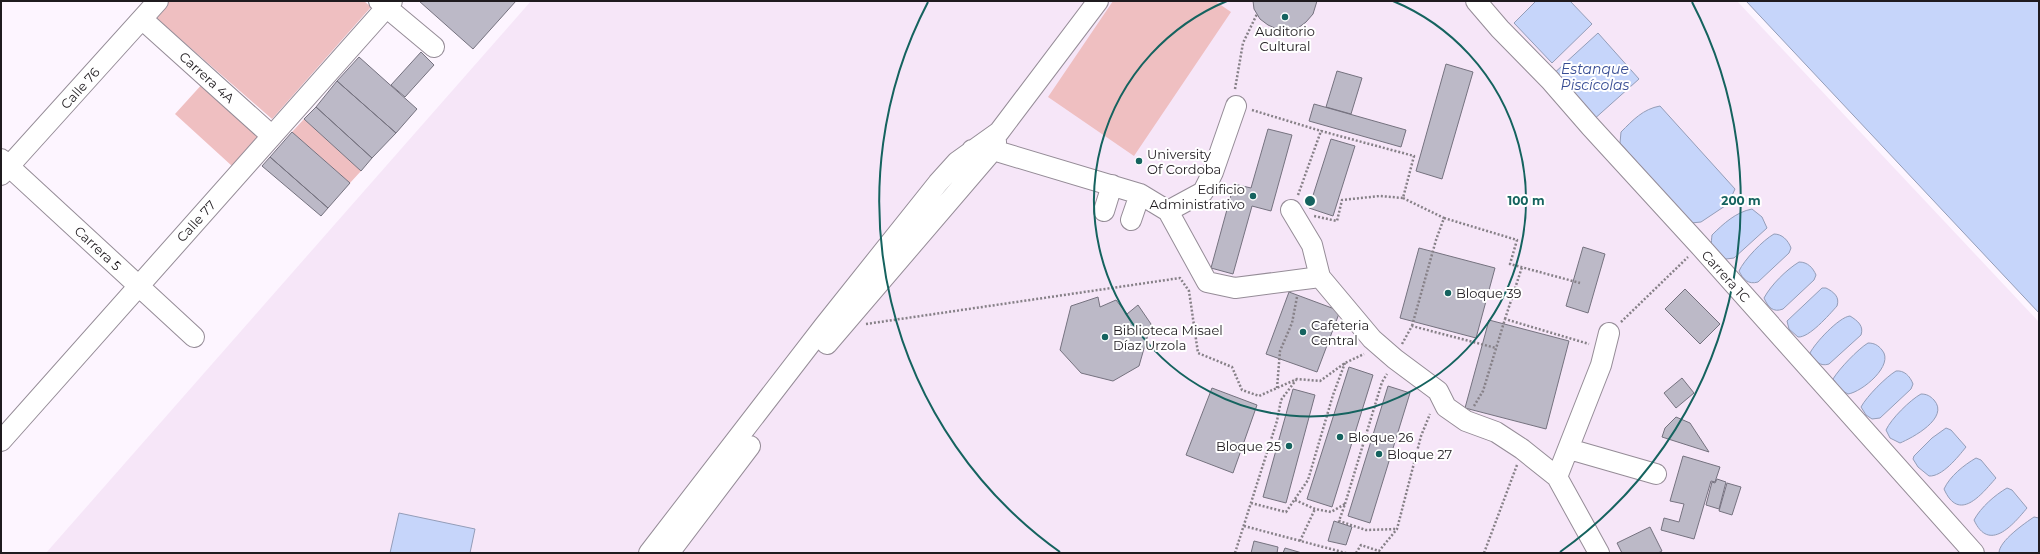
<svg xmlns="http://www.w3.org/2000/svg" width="2040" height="554" viewBox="0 0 2040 554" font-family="Montserrat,sans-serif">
<rect width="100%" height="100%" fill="#fdf5ff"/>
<path fill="#f6e6f8" d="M531 1H1737L2039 322V553H46Z"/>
<path fill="#efbfc1" d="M169 1H364L371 7 272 119 155 17Z
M1113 1H1215L1231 12 1134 156 1048 97Z
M204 82 261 134 232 166 175 114Z
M304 119 361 171 350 183 292 132Z"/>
<path fill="#c6d5fa" stroke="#949db8" d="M1536 1H1570L1592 24 1552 63 1514 23Z
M1746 1H2039V313Z
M1598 33 1639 79 1592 121 1551 76Z
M1660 106 1735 189 1728 204 1701 222 1691 223 1620 143 1621 132C1633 120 1643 109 1660 106Z
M1752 209 1762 217 1767 228 1734 258 1726 259C1713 251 1710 251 1712 235 1723 224 1736 212 1752 209Z
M1774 234C1782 234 1788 240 1791 248L1789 253 1758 282C1748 285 1743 279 1739 271 1744 260 1763 240 1774 234Z
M1799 262C1808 262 1813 268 1816 275L1814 280 1783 309C1773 313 1768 307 1764 298 1771 285 1786 270 1799 262Z
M1822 288H1826C1834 292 1840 297 1837 306 1829 315 1809 338 1798 337L1789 329 1787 321Z
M1850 316C1858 321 1864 326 1861 335L1829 364C1820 367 1815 361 1810 353 1815 343 1839 317 1850 316Z
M1868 343C1874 343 1878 345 1882 350 1895 365 1862 392 1848 394L1841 390 1833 379C1839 369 1858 349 1868 343Z
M1896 371C1904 370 1910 376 1913 384L1911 389 1880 418 1872 419 1866 415 1861 407C1867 396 1886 377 1896 371Z
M1921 394C1927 394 1930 396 1934 400 1950 418 1912 438 1900 443L1890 438 1886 430C1891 419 1910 400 1921 394Z
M1946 428 1951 430 1966 447C1958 457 1942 477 1929 476L1918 467 1913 459 1914 456 1932 438Z
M1976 458 1981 460 1996 478C1981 495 1959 523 1944 489 1950 476 1964 465 1976 458Z
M2007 488 2012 490 2027 508C2013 525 1989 553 1974 520 1981 507 1995 495 2007 488Z
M399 513 475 529 470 553H390Z
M2034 517 2039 518V553H1999C1999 541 2025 523 2034 517Z"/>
<path fill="#bcb9c7" stroke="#75727f" d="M419 1H516L473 49Z
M1253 1H1317L1313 14 1306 22 1298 28 1287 30 1277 29 1268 25 1260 19 1254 9Z
M421 52 434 65 405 97 391 85Z
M359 57 417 109 396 133 337 81Z
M1446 64 1473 72 1442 179 1416 171Z
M1337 71 1362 78 1351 114 1326 107Z
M337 81 396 133 372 158 316 107Z
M1314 104 1406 130 1401 147 1309 121Z
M316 107 372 158 361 171 304 119Z
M1268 129 1292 135 1271 211 1252 206 1233 274 1211 268 1234 184 1251 188Z
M292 132 350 183 328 208 270 157Z
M1331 139 1355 146 1333 216 1309 208Z
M270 157 328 208 321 216 262 166Z
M1583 247 1605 254 1588 313 1566 306Z
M1419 248 1495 268 1476 338 1400 318Z
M1685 289 1720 324 1700 344 1665 309Z
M1289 292 1340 311 1317 372 1266 354Z
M1098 297 1100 307 1116 300 1127 314 1138 305 1151 324 1139 366 1113 381 1081 373 1060 350 1071 306Z
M1489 320 1569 341 1546 429 1465 408Z
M1349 367 1373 375 1332 507 1307 499Z
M1682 378 1694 393 1676 408 1664 393Z
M1388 386 1410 393 1370 523 1348 516Z
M1212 388 1257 405 1233 473 1186 455Z
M1293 389 1315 395 1286 503 1263 497Z
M1676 417 1690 423 1709 452 1662 437 1665 428Z
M1683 456 1720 467 1715 482 1711 481 1694 539 1661 530 1664 518 1679 522 1684 504 1670 501Z
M1717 479 1726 482 1719 509 1706 505 1712 482 1715 483Z
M1727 483 1741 487 1732 515 1719 511Z
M1334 521 1352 527 1346 545 1328 541Z
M1650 527 1662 551 1658 553H1622L1617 543Z
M1254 541 1278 547 1277 553H1251Z
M1285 548 1302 553H1283Z"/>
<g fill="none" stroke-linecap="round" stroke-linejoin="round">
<defs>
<path id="minor" d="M379 1 434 47
M1476 1 1500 29 1550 80 1590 126 1700 246 1974 553
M142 19 272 136
M972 150H993L1140 194 1168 211 1207 282 1235 288 1320 277 1372 339 1395 359 1438 391 1446 407 1466 421 1496 432 1522 449 1557 477 1599 553
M1 159 194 337
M1 175 158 1
M1291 210 1312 245 1320 277
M1104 211 1112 185
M1168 211 1203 192 1213 172 1236 106
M1131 220 1140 194
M827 344 993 150 996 142
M1 441 392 1
M1569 449 1656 474
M1557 477 1601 365 1609 333
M649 553 824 326 938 183 957 162 999 132 1098 1
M669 553 750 446"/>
</defs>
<use href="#minor" stroke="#958c97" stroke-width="22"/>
<path stroke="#868087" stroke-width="2.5" stroke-dasharray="2 2" stroke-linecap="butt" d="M1235 89 1243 43 1257 14
M1252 110 1321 131
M1298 195 1321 131 1414 156 1403 198 1380 196 1342 200 1337 221 1314 216
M1403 198 1444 218 1436 240 1412 326
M1444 218 1517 240 1510 264 1580 283
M1505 319 1522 267
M1621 322 1688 257
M866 324 1180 278 1189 291 1198 353 1232 367 1242 390 1259 396 1297 379 1320 381 1345 363 1364 354
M1402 344 1412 326 1496 348
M1277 388 1280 351 1292 323 1297 297
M1474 406 1483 391 1505 319 1589 344
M1295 500 1315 509 1331 512 1345 504 1339 521 1366 530 1397 529
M1251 503 1286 512 1308 480 1333 395 1345 363
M1345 504 1382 382 1387 374
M1244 526 1346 553
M1300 541 1315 509
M1235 553 1277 421 1281 400 1296 380
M1356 553 1361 545 1379 551 1397 529 1421 436 1430 414
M1484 553 1517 465"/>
<use href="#minor" stroke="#fff" stroke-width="20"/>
</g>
<g fill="none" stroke="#15635f" stroke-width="2">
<path d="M1393 1A216 216 0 1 1 1227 1"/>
<path d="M1060 552A431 431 0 0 1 928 2M1692 2A431 431 0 0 1 1560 552"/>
</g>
<g fill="#15635f" stroke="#fff" stroke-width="1.5">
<circle cx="1285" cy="17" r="4"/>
<circle cx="1139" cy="161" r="4"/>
<circle cx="1253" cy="196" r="4"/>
<circle cx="1448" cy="293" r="4"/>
<circle cx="1303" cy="332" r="4"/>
<circle cx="1105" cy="337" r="4"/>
<circle cx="1340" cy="437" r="4"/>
<circle cx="1289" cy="446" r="4"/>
<circle cx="1379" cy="454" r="4"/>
</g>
<g text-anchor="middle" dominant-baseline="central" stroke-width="4" stroke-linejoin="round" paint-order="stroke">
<g font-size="13" fill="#1f1b1f" stroke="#fff" text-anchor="start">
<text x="1285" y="31" text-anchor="middle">Auditorio<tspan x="1285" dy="15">Cultural</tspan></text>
<text x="1147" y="154">University<tspan x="1147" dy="15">Of Cordoba</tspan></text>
<text x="1245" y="189" text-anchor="end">Edificio<tspan x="1245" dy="15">Administrativo</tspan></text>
<text x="1456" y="293">Bloque 39</text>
<text x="1311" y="325">Cafeteria<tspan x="1311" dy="15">Central</tspan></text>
<text x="1113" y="330">Biblioteca Misael<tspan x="1113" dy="15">Díaz Urzola</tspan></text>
<text x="1348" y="437">Bloque 26</text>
<text x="1281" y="446" text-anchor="end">Bloque 25</text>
<text x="1387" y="454">Bloque 27</text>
</g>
<g font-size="13" fill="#1f1b1f" stroke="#fff">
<text transform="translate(207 77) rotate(42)">Carrera 4A</text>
<text transform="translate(80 88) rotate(-48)">Calle 76</text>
<text transform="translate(196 221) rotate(-48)">Calle 77</text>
<text transform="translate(98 248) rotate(43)">Carrera 5</text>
<text transform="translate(1726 276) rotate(48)">Carrera 1C</text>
</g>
<g font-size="14" font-style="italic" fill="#384d94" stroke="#fff">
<text x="1595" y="69">Estanque<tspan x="1595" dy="16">Piscícolas</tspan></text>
</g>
</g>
<circle cx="1310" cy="201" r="6" fill="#15635f" stroke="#fff" stroke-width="2"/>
<g font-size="12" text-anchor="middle" font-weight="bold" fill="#15635f" stroke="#fff" stroke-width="4" stroke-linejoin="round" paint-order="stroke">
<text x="1526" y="205">100 m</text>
<text x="1741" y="205">200 m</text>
</g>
<rect width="2040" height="554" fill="none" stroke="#1f1b1f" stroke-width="4"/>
</svg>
